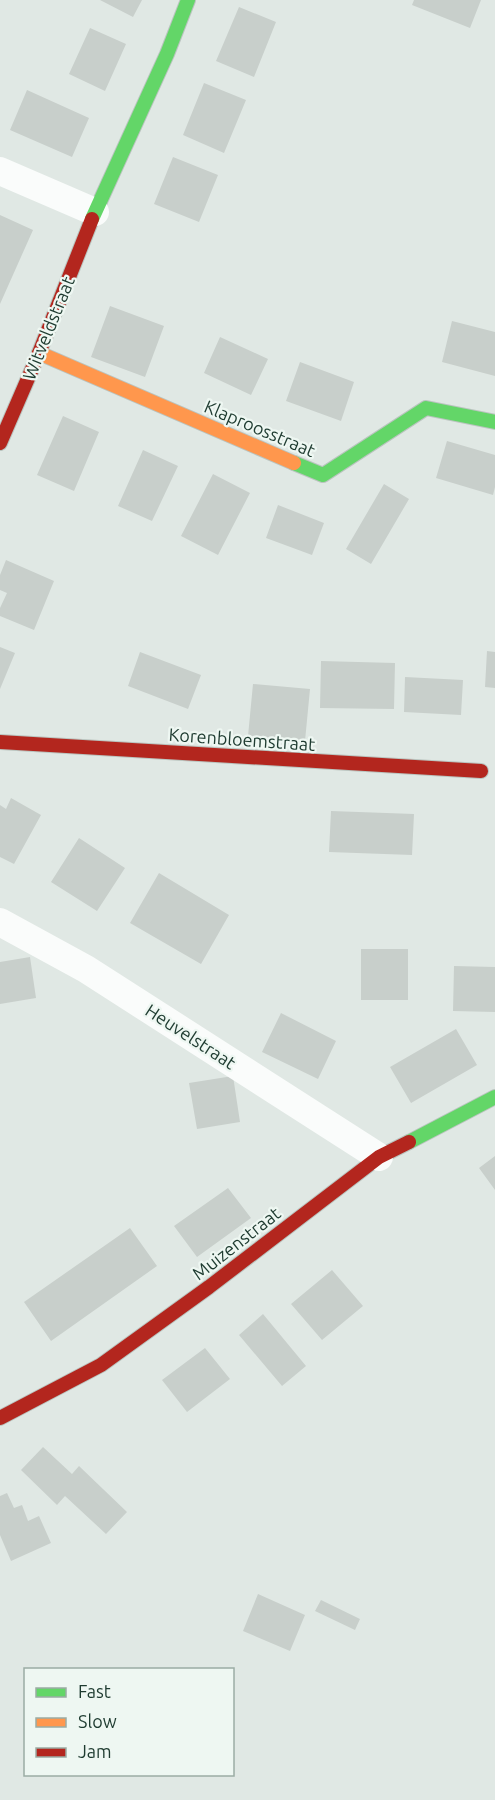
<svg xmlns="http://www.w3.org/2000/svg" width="495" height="1800" viewBox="0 0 495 1800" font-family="Ubuntu,sans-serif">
<rect width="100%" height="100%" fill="#e0e8e4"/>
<path fill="#c8cfcb" d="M100 0H142L133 17Z
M414 0H481L470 28 412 5Z
M239 7 276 22 254 77 216 61Z
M90 28 126 44 105 91 69 74Z
M204 83 246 100 224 153 183 135Z
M27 90 89 118 72 157 10 130Z
M173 157 218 175 199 222 154 204Z
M0 215 33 230 0 304Z
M110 306 164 326 145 377 91 357Z
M452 321 495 332V376L442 362Z
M220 337 268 359 251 395 204 373Z
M300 362 354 382 341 421 286 401Z
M63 416 99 432 74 491 37 475Z
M447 441 495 455V487L493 495 436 478Z
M143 450 178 466 152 521 118 506Z
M213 474 250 493 218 555 181 536Z
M384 484 409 499 371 564 346 549Z
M278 505 324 523 312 555 266 538Z
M6 560 54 581 34 630 0 616V608L7 593 0 590V575Z
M0 647 15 653 0 689Z
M487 651 495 652V688L485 687Z
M140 652 201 675 188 709 128 686Z
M321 661 395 663 394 709 320 708Z
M405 677 463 680 461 715 404 712Z
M253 684 310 689 305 741 248 736Z
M11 798 41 815 14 864 0 857V805L6 809Z
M331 811 414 814 412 855 329 852Z
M79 838 125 868 97 911 51 882Z
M159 873 229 915 201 964 130 923Z
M361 949H408V1000H361Z
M30 957 36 998 0 1004V962Z
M454 966 495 967V1012L453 1011Z
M281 1013 336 1041 318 1079 262 1052Z
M456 1029 477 1065 411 1103 390 1067Z
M233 1076 240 1122 197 1129 189 1083Z
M495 1156V1190L479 1168Z
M228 1188 251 1218 197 1257 174 1226Z
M130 1228 157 1266 51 1341 24 1302Z
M332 1270 363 1306 322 1340 291 1304Z
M263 1314 306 1366 282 1386 239 1335Z
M205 1348 230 1379 187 1412 162 1380Z
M43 1447 72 1474 79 1466 127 1512 106 1534 65 1496 57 1505 21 1470Z
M7 1493 14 1508 22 1505 28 1521 39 1516 51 1543 11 1561 0 1535V1496Z
M258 1594 305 1615 290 1651 243 1631Z
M321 1600 360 1619 355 1630 315 1611Z"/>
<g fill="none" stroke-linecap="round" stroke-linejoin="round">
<defs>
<path id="fast" d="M92 219 167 54 188 0
M294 463 323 475 426 408 495 422
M409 1142 495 1097"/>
<path id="slow" d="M39 353 294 463"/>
<path id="jam" d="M0 443 39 353 92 219
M0 742 481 771
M0 1418 101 1365 209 1287 379 1157 409 1142"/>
</defs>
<use href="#fast" stroke="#bac4bf" stroke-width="16"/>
<use href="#slow" stroke="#bac4bf" stroke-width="16"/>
<use href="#jam" stroke="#bac4bf" stroke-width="16"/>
<path stroke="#fafcfb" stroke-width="28" d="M0 171 95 212
M0 922 86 969 379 1157"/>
<use href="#fast" stroke="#63d668" stroke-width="14"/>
<use href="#slow" stroke="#ff974d" stroke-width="14"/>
<use href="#jam" stroke="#b3261e" stroke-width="14"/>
</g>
<g text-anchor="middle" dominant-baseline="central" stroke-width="4.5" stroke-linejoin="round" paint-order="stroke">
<g font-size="18" fill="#1e3b30" stroke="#eef7f2">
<text transform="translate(48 328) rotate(-68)">Witveldstraat</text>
<text transform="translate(260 428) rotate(23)">Klaproosstraat</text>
<text transform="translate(242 739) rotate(4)">Korenbloemstraat</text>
<text transform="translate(191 1036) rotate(33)">Heuvelstraat</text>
<text transform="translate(236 1243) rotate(-38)">Muizenstraat</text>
</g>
</g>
<rect x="24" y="1668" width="210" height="108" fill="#eef7f2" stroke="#9baca4" stroke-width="1.5"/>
<rect x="36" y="1688" width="30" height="9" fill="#63d668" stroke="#9baca4" stroke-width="1.5"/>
<text x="78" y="1698" font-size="18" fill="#1e3b30">Fast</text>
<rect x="36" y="1718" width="30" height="9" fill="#ff974d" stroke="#9baca4" stroke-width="1.5"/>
<text x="78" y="1728" font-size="18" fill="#1e3b30">Slow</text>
<rect x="36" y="1748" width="30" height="9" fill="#b3261e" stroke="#9baca4" stroke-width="1.5"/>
<text x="78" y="1758" font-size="18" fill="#1e3b30">Jam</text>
</svg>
